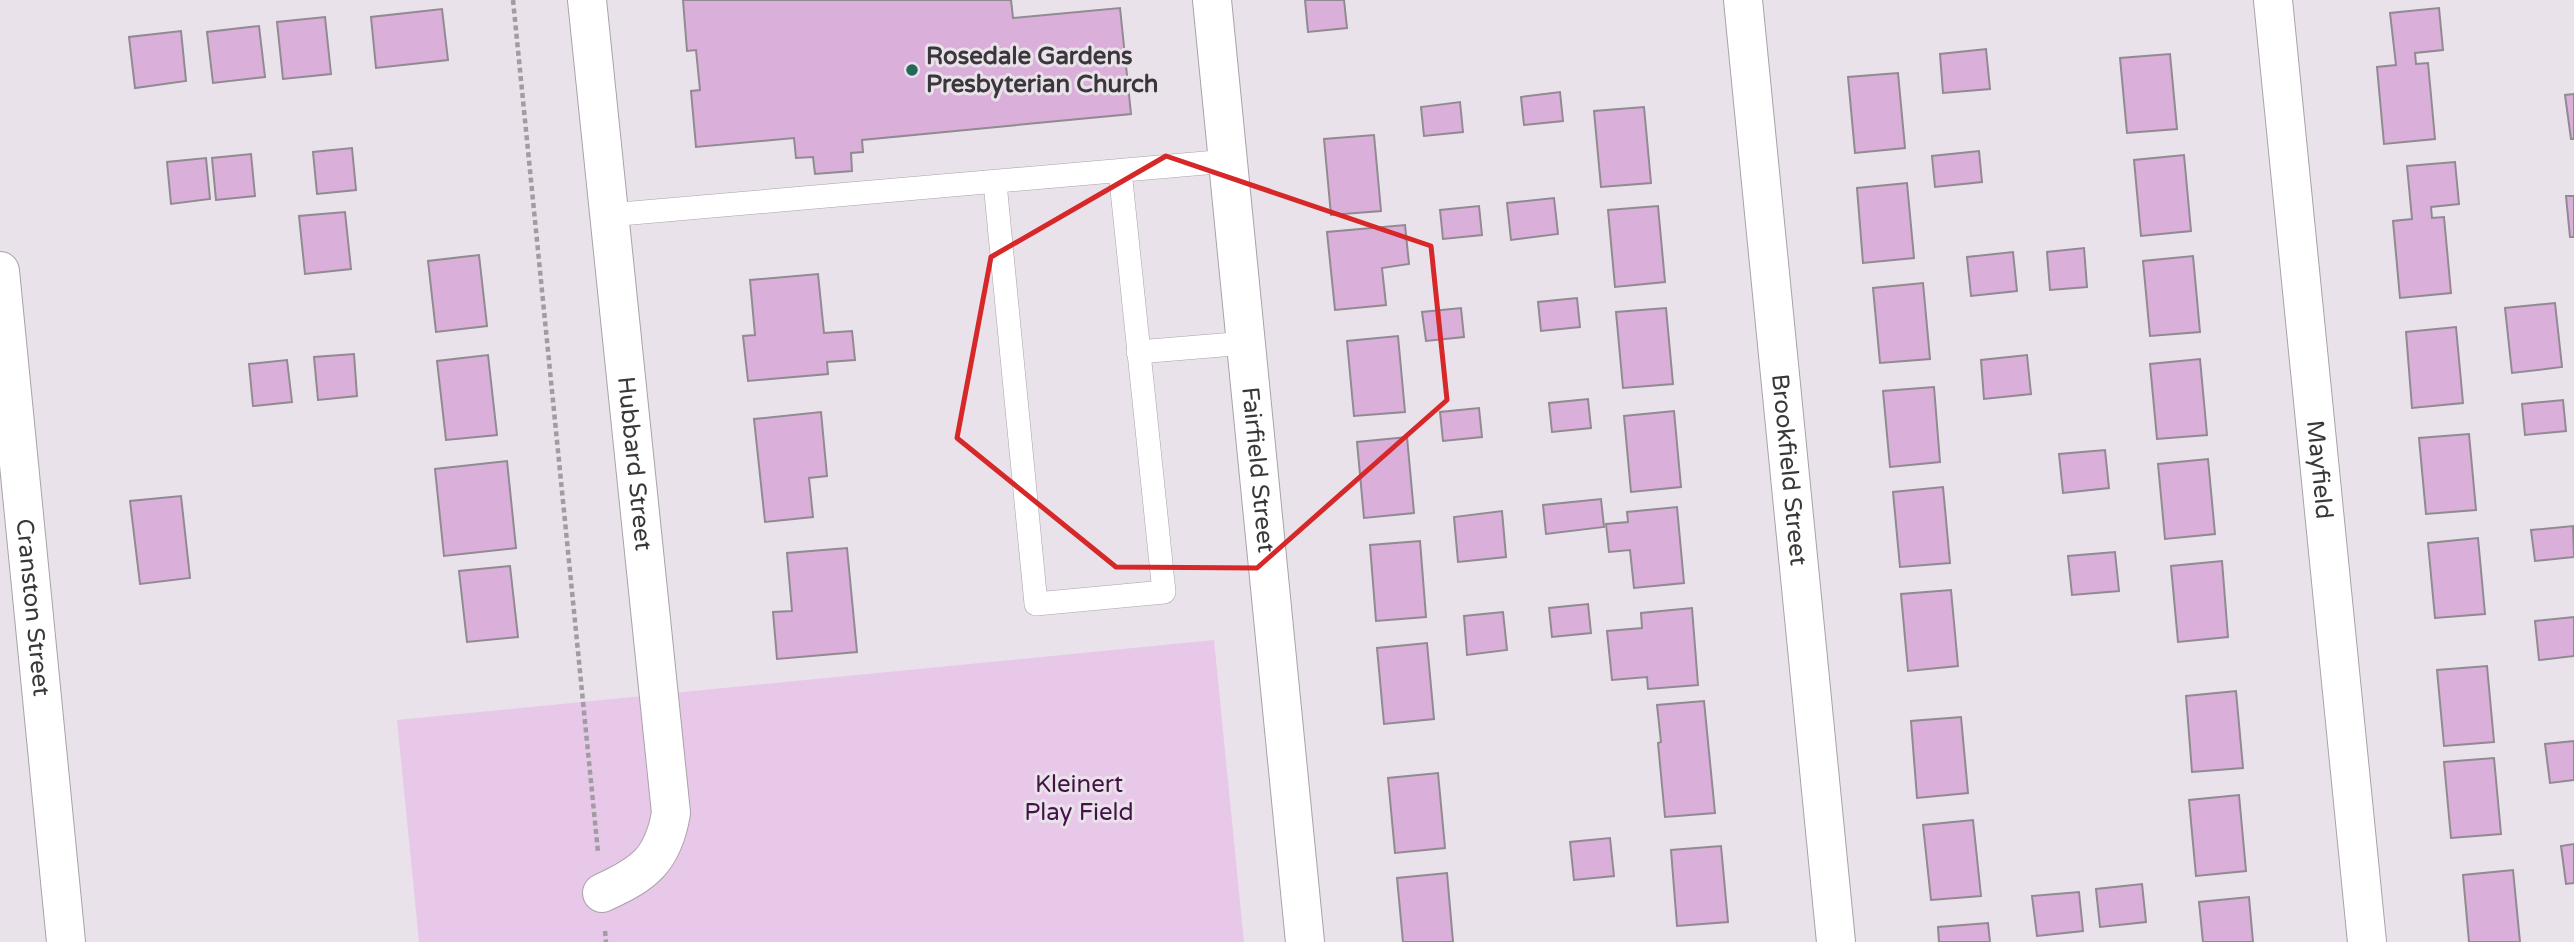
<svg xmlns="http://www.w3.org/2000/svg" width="2574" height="942" viewBox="0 0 2574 942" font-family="'Varela Round',sans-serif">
<rect width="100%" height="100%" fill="#eae2ea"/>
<path fill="#e8c8e8" d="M1214 640 1244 942H419L397 720Z"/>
<path fill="#dab0da" stroke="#918a91" stroke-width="2" d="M683 0H1011L1013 18 1120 8 1131 114 862 140 863 152 851 153 852 171 815 174 813 157 796 158 794 138 696 147 691 91 700 90 696 50 687 51Z
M1305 0H1344L1347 28 1308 32Z
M2439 8 2443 50 2415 53 2416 64 2428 63 2435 139 2384 144 2377 67 2396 65 2390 13Z
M442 9 448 60 376 68 371 17Z
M325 17 331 74 283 79 277 22Z
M259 26 265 77 213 83 207 32Z
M181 31 186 81 135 88 129 37Z
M1986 49 1990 89 1943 93 1940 54Z
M2170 54 2177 129 2127 133 2120 58Z
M1898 73 1905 148 1855 153 1848 77Z
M1560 92 1563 121 1524 125 1521 97Z
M2574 94V139H2571L2565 95Z
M1460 102 1463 132 1424 136 1421 107Z
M1644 107 1651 183 1601 187 1594 111Z
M1374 135 1381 211 1331 215 1324 139Z
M352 148 356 190 317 194 313 152Z
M1979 151 1982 182 1935 187 1932 156Z
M251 154 255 196 216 200 212 158Z
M2184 155 2191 231 2141 236 2134 160Z
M206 158 210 199 171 204 167 162Z
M2455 162 2459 204 2431 207 2432 218 2444 217 2451 293 2400 298 2393 221 2412 219 2407 166Z
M1907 183 1914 258 1863 263 1857 188Z
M2566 196H2574V237H2570Z
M1554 198 1558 234 1511 240 1507 203Z
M1479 206 1482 235 1443 239 1440 210Z
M1658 206 1665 282 1615 287 1608 210Z
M345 212 351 269 305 274 299 216Z
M1405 225 1409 264 1382 268 1386 305 1335 310 1327 232Z
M2084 248 2087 287 2050 290 2047 252Z
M2013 252 2017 291 1971 296 1967 257Z
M479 255 487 326 436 332 428 261Z
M2193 256 2200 332 2150 336 2143 261Z
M818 274 824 333 852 331 855 360 827 362 828 374 748 381 743 336 755 335 750 280Z
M1923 283 1930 359 1880 363 1873 288Z
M1577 298 1580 327 1541 331 1538 302Z
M2555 303 2562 367 2512 373 2505 308Z
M1461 308 1464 337 1426 341 1422 312Z
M1666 308 1673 384 1623 388 1616 312Z
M2456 327 2463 403 2412 408 2406 332Z
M1398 336 1405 412 1354 416 1347 341Z
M354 354 357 396 318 400 314 357Z
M488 355 497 435 446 440 437 361Z
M2027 355 2031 394 1984 399 1981 360Z
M2200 359 2207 435 2157 439 2150 364Z
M287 360 292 402 253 406 249 364Z
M1934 387 1940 462 1890 467 1883 391Z
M1588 399 1591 428 1552 432 1549 403Z
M2563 400 2566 431 2525 435 2522 404Z
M1479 408 1482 437 1443 441 1440 412Z
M1674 411 1681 487 1631 492 1624 416Z
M821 412 827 476 809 478 813 517 765 522 754 419Z
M2469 434 2476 510 2426 514 2419 438Z
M1407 437 1414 513 1364 518 1357 442Z
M2105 450 2109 488 2063 493 2059 454Z
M2208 459 2215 534 2165 539 2158 464Z
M507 461 516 548 444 556 435 469Z
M1943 487 1950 563 1900 567 1893 492Z
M181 496 190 578 140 584 130 501Z
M1601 499 1604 527 1546 534 1543 505Z
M1677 507 1684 583 1634 588 1630 550 1609 552 1606 524 1628 522 1627 512Z
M1502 511 1506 557 1458 562 1454 517Z
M2573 526 2574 557 2535 561 2531 530Z
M2478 538 2485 614 2435 618 2428 543Z
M1420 541 1426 617 1376 621 1370 545Z
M847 548 857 652 777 659 773 612 792 611 787 553Z
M2115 552 2119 591 2072 595 2068 556Z
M2222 561 2228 637 2178 642 2171 566Z
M510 566 518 637 467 642 459 571Z
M1951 590 1958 666 1908 671 1901 594Z
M1588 604 1591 633 1552 637 1549 608Z
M1692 608 1698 685 1648 689 1647 677 1612 680 1607 631 1642 628 1641 613Z
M1503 612 1507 650 1467 655 1464 616Z
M2574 617V656L2539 660 2535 621Z
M1427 643 1434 719 1384 724 1377 648Z
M2487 666 2494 742 2444 746 2437 670Z
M2236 691 2243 768 2192 772 2186 696Z
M1704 701 1715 813 1665 817 1658 743 1661 742 1657 705Z
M1961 717 1968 793 1917 798 1911 721Z
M2574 741V780L2550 783 2545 744Z
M2494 758 2501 834 2451 838 2444 762Z
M1438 773 1445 848 1395 853 1388 778Z
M2239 795 2246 871 2196 876 2189 800Z
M1973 820 1981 896 1931 900 1923 825Z
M1610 838 1614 876 1574 880 1570 842Z
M2574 844V883L2566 884 2561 846Z
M1721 846 1728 922 1677 926 1671 850Z
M2513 870 2520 942H2469L2463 875Z
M1447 873 1453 942H1403L1397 878Z
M2142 884 2146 922 2100 927 2096 889Z
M2079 892 2083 931 2037 936 2032 896Z
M2249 897 2253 942H2203L2199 902Z
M1988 923 1990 942H1939L1938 927Z"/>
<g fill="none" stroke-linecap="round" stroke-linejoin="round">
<defs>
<path id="lane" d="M995 183 1036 604 1164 592 1120 171
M609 215 1228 161
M1138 352 1246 343"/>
<g id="street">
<path id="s1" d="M587 0 671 813C663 860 644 874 602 893"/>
<path id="s2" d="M1212 0 1305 942"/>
<path id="s3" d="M1743 0 1836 942"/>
<path id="s4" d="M2273 0 2367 942"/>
<path id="s5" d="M0 271 66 942"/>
</g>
</defs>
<use href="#lane" stroke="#a9a2a9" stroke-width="24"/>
<use href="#street" stroke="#a9a2a9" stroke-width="40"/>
<path stroke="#a19ca1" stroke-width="4.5" stroke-dasharray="5 3.5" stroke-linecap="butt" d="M513 0 598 852
M605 931 606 942"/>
<use href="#lane" stroke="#fff" stroke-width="23"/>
<use href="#street" stroke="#fff" stroke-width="38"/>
</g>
<path fill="none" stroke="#d62828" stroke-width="5" stroke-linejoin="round" d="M1166 156 1431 246 1447 400 1257 568 1116 567 957 438 991 257Z"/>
<circle fill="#246859" stroke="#eae2ea" stroke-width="2.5" cx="912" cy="70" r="7"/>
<g text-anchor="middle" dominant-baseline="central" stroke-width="6" stroke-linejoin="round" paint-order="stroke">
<g font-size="24" font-weight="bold" fill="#3a373a" stroke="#eae2ea" text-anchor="start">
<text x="926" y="56">Rosedale Gardens<tspan x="926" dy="28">Presbyterian Church</tspan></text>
</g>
<g font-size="24" fill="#3a373a" stroke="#eae2ea">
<text stroke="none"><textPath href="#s1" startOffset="466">Hubbard Street</textPath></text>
<text stroke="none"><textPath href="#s2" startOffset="472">Fairfield Street</textPath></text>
<text stroke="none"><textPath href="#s3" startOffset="472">Brookfield Street</textPath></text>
<text stroke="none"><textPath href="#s4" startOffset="472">Mayfield</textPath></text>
<text stroke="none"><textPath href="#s5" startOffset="338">Cranston Street</textPath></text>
</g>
<g font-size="24" fill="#441246" stroke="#eae2ea">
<text x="1079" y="784">Kleinert<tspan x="1079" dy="28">Play Field</tspan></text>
</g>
</g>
</svg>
